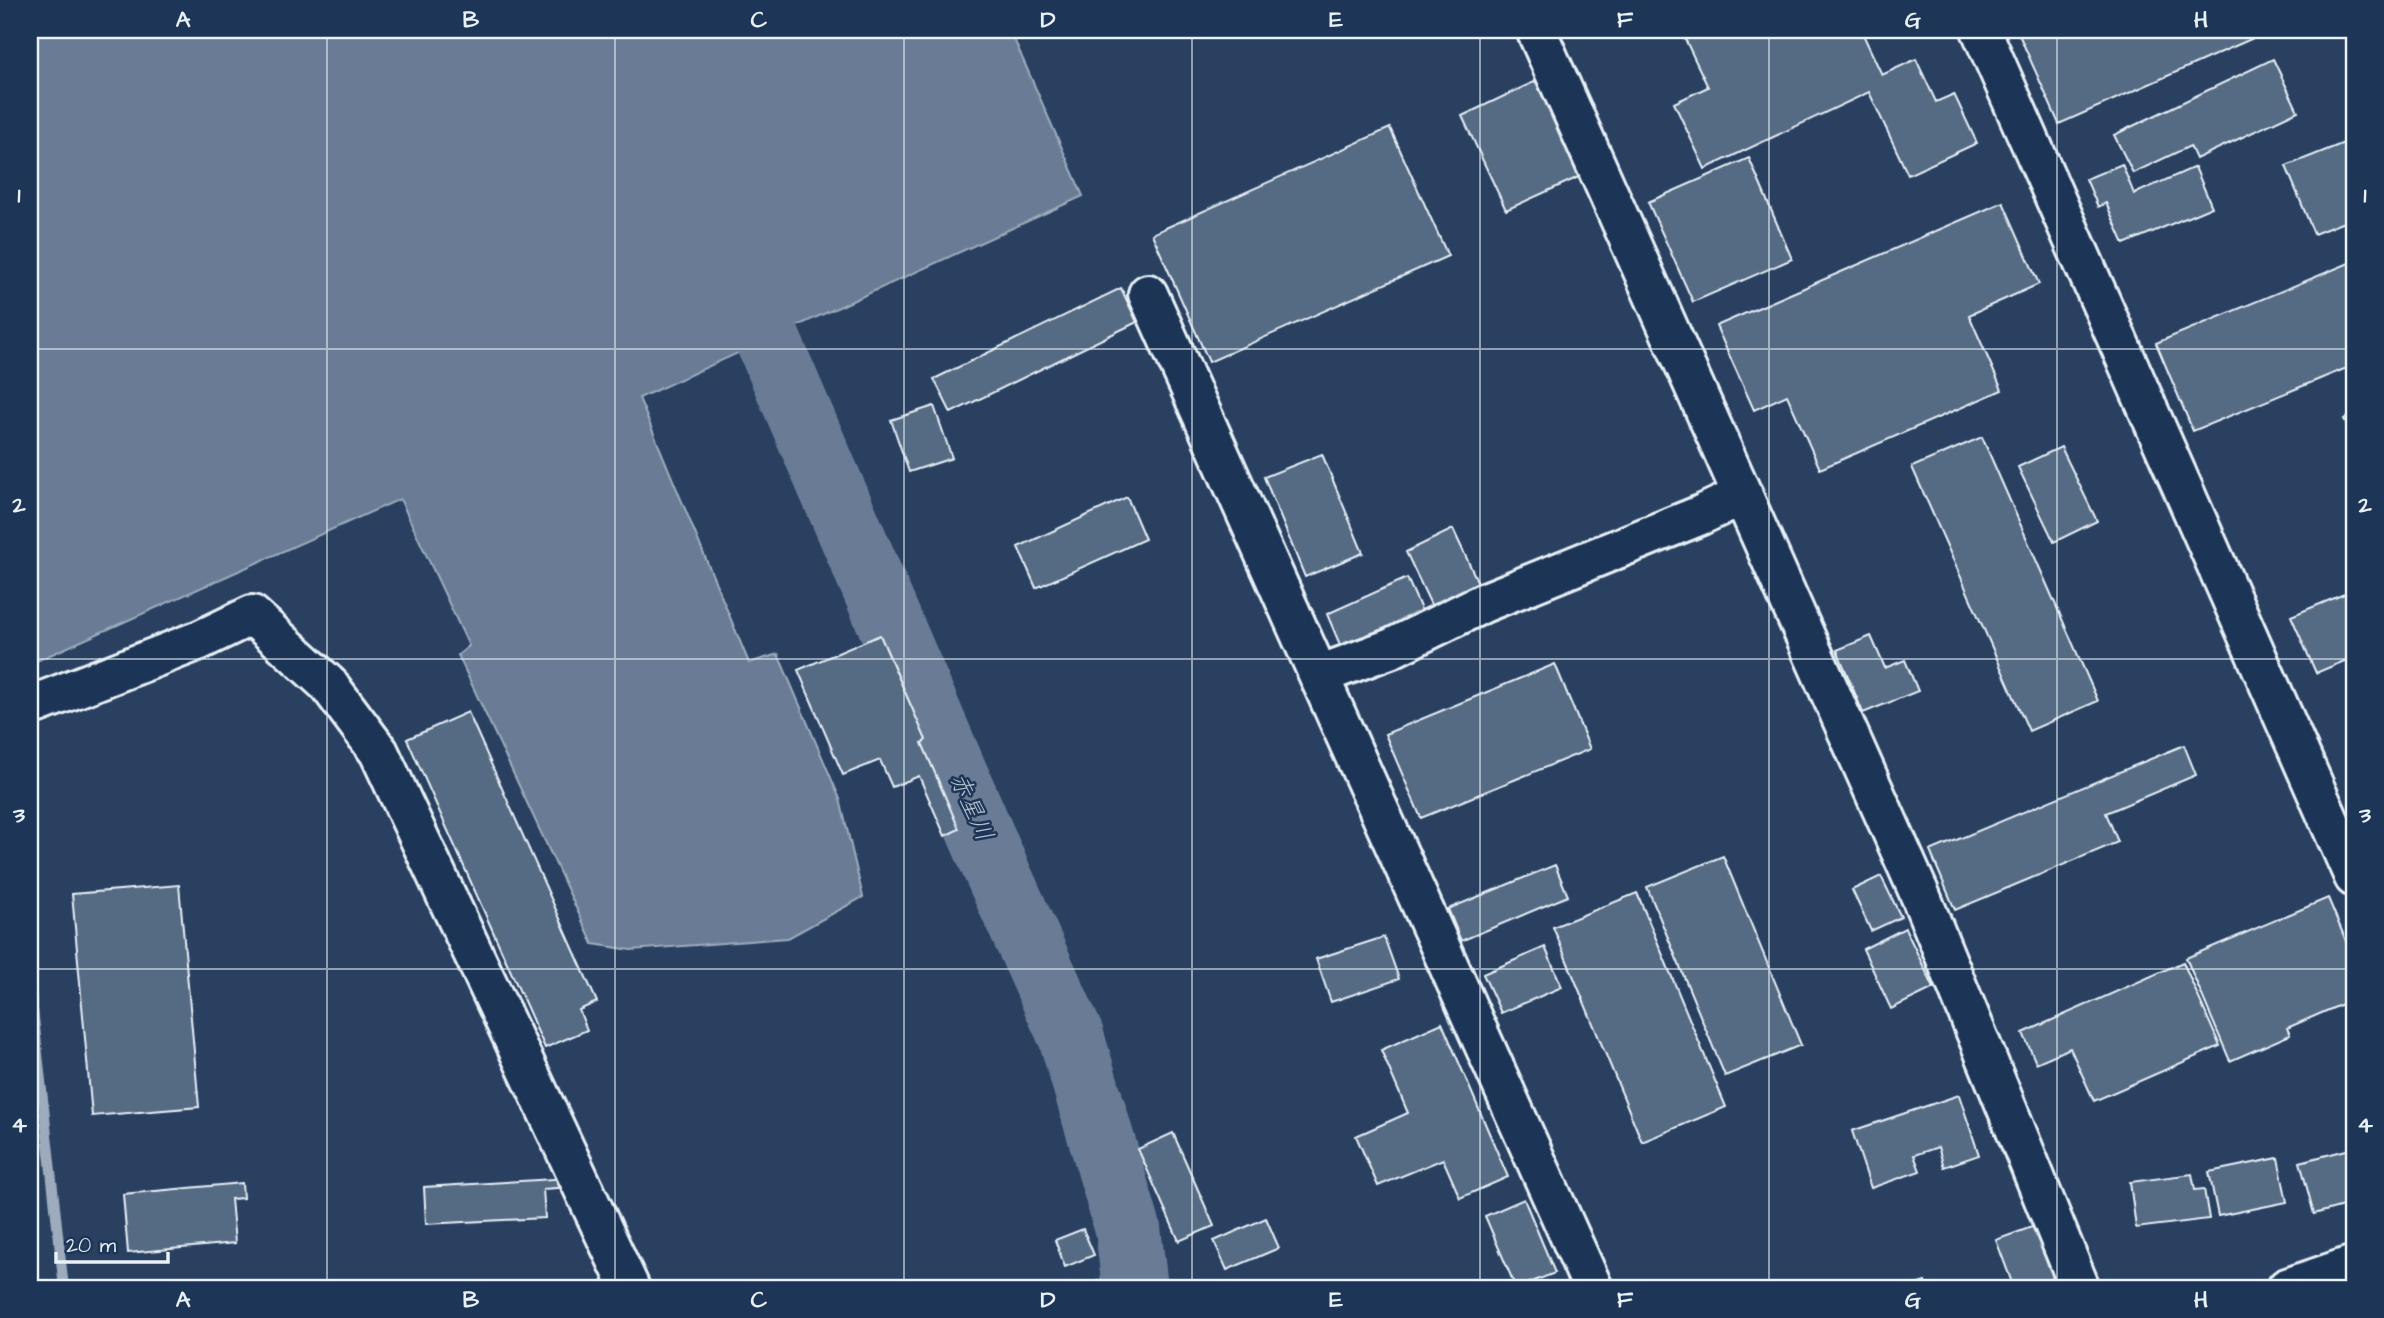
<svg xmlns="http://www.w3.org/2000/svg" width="2384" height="1318" viewBox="0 0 2384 1318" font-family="'Architects Daughter','Klee One',sans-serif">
<rect width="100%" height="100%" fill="#294061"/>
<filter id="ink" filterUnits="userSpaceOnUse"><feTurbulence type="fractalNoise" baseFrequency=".0143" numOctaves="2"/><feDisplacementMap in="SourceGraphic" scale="14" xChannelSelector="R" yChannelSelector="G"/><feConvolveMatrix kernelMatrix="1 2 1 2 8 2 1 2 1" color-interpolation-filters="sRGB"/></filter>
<g filter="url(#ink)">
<path fill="#6b7c95" stroke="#9dabbd" stroke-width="2" d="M30 30H1010L1083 196 639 398 749 663 778 654 840 799 863 897 788 938 631 950 593 944 458 655 469 646 400 499 30 664Z"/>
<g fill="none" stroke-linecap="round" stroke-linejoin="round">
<path stroke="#9dabbd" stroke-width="10" d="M30 982 64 1288"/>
<path stroke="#6b7c95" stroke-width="66" d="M767 338 998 874 1071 1036 1128 1229 1135 1288"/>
</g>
<path fill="#556a83" stroke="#e8f1f8" stroke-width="2" d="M1704 30H1861L1882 75 1916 59 1936 102 1954 94 1977 143 1908 175 1869 92 1705 169 1674 103 1708 87 1685 39Z
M2017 30H2266L2267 32 2059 124Z
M2273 59 2298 111 2196 159 2190 146 2133 173 2114 135Z
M1536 81 1581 176 1506 210 1462 116Z
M1390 128 1448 256 1209 362 1152 234Z
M2354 139V218L2314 234 2286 166Z
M1749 158 1792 259 1693 302 1648 202Z
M2122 164 2134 194 2195 167 2212 207 2124 244 2106 203 2098 207 2086 179Z
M2003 202 2039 284 1969 315 2002 390 1820 469 1787 395 1754 410 1716 326Z
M2354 261V365L2193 431 2156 343Z
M1121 288 1137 322 951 413 934 379Z
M934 406 952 458 909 472 891 420Z
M2354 414V440L2344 419Z
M1982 437 2098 701 2029 731 1912 467Z
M2061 447 2097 521 2054 542 2018 467Z
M1322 454 1363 553 1305 577 1264 477Z
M1127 497 1145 539 1036 588 1018 547Z
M1453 529 1480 587 1433 609 1406 552Z
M1407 578 1424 616 1343 652 1327 614Z
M2354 590V657L2316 673 2291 616Z
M880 635 926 740 922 743 959 829 945 836 919 776 892 787 880 760 843 775 798 670Z
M1871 636 1885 668 1905 660 1918 691 1863 713 1837 650Z
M1555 664 1590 749 1421 818 1385 734Z
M468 712 597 1002 579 1010 587 1030 545 1048 407 739Z
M2184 745 2196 775 2106 813 2118 842 1955 910 1930 851Z
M1723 856 1801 1045 1725 1076 1647 887Z
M1555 865 1568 896 1461 941 1448 909Z
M1881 876 1901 917 1871 931 1852 890Z
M179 885 199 1107 92 1116 72 894Z
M1637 893 1726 1107 1642 1142 1553 927Z
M2328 898 2354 960V999L2287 1028 2290 1035 2230 1061 2186 958Z
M1905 928 1934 988 1891 1009 1863 949Z
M1384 937 1399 979 1331 1002 1316 959Z
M1545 947 1562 987 1501 1013 1483 974Z
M2183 962 2220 1046 2094 1101 2070 1048 2036 1063 2023 1033Z
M1442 1023 1508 1177 1460 1198 1443 1159 1378 1186 1356 1136 1408 1113 1381 1050Z
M1959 1095 1979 1155 1944 1167 1938 1147 1914 1155 1920 1171 1871 1188 1852 1131Z
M1173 1133 1214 1226 1179 1241 1138 1149Z
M2354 1148V1203L2314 1214 2300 1162Z
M2278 1158 2287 1202 2218 1216 2209 1172Z
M2192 1174 2195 1190 2204 1189 2209 1219 2136 1228 2130 1182Z
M570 1178 571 1187 543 1189 545 1218 426 1224 424 1187Z
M242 1183 243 1198 231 1199 235 1243 128 1253 123 1194Z
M1524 1199 1555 1273 1516 1288 1485 1216Z
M1266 1218 1279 1248 1227 1270 1214 1241Z
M2040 1224 2059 1276 2025 1288H2014L1996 1240Z
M1083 1229 1094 1255 1065 1267 1055 1240Z
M1101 1280 1104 1288H1077Z
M1925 1282 1927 1288H1907Z"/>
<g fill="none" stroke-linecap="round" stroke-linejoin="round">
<defs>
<path id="street" d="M1536 30 1921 897 2080 1288
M1981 30 2354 877
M1148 294 1593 1288
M1319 675 1392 648 1483 603 1701 515 1743 495
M30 706 200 640 252 615 329 685 379 752 630 1288"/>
<path id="highway" d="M2287 1288 2354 1265"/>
</defs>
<use href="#street" stroke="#e8f1f8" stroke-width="44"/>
<use href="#highway" stroke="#e8f1f8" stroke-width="44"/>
<use href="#street" stroke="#1d3557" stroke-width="38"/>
<use href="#highway" stroke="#1d3557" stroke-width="38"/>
</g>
</g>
<path fill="none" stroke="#e8f1f8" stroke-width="2" stroke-opacity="0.55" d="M327 30V1288M615 30V1288M904 30V1288M1192 30V1288M1480 30V1288M1769 30V1288M2057 30V1288M30 349H2354M30 659H2354M30 969H2354"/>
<g text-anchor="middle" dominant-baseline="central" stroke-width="5" stroke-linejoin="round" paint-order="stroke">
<g font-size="24" font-style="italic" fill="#b6c2d0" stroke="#1d3557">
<text transform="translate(971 807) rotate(66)">赤星川</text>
</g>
</g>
<rect width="2384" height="1318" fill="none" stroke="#1d3557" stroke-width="77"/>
<path d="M56 1252v10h112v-10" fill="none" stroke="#e8f1f8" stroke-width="3.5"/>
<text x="66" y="1252" font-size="21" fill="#e8f1f8" stroke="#1d3557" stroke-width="5" paint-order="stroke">20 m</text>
<rect x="38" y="38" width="2308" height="1242" fill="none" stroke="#e8f1f8" stroke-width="2.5"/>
<g font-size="23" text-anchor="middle" font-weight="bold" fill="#e8f1f8">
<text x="183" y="27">A</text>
<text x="471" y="27">B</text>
<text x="759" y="27">C</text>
<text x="1048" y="27">D</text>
<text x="1336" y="27">E</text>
<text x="1625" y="27">F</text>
<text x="1913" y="27">G</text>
<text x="2201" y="27">H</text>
<text x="19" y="202">1</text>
<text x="2365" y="202">1</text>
<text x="19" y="512">2</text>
<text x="2365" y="512">2</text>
<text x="19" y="822">3</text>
<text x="2365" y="822">3</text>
<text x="19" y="1132">4</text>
<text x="2365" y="1132">4</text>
<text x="183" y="1307">A</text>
<text x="471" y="1307">B</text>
<text x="759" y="1307">C</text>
<text x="1048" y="1307">D</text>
<text x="1336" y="1307">E</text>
<text x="1625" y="1307">F</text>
<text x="1913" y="1307">G</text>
<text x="2201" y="1307">H</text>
</g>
</svg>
